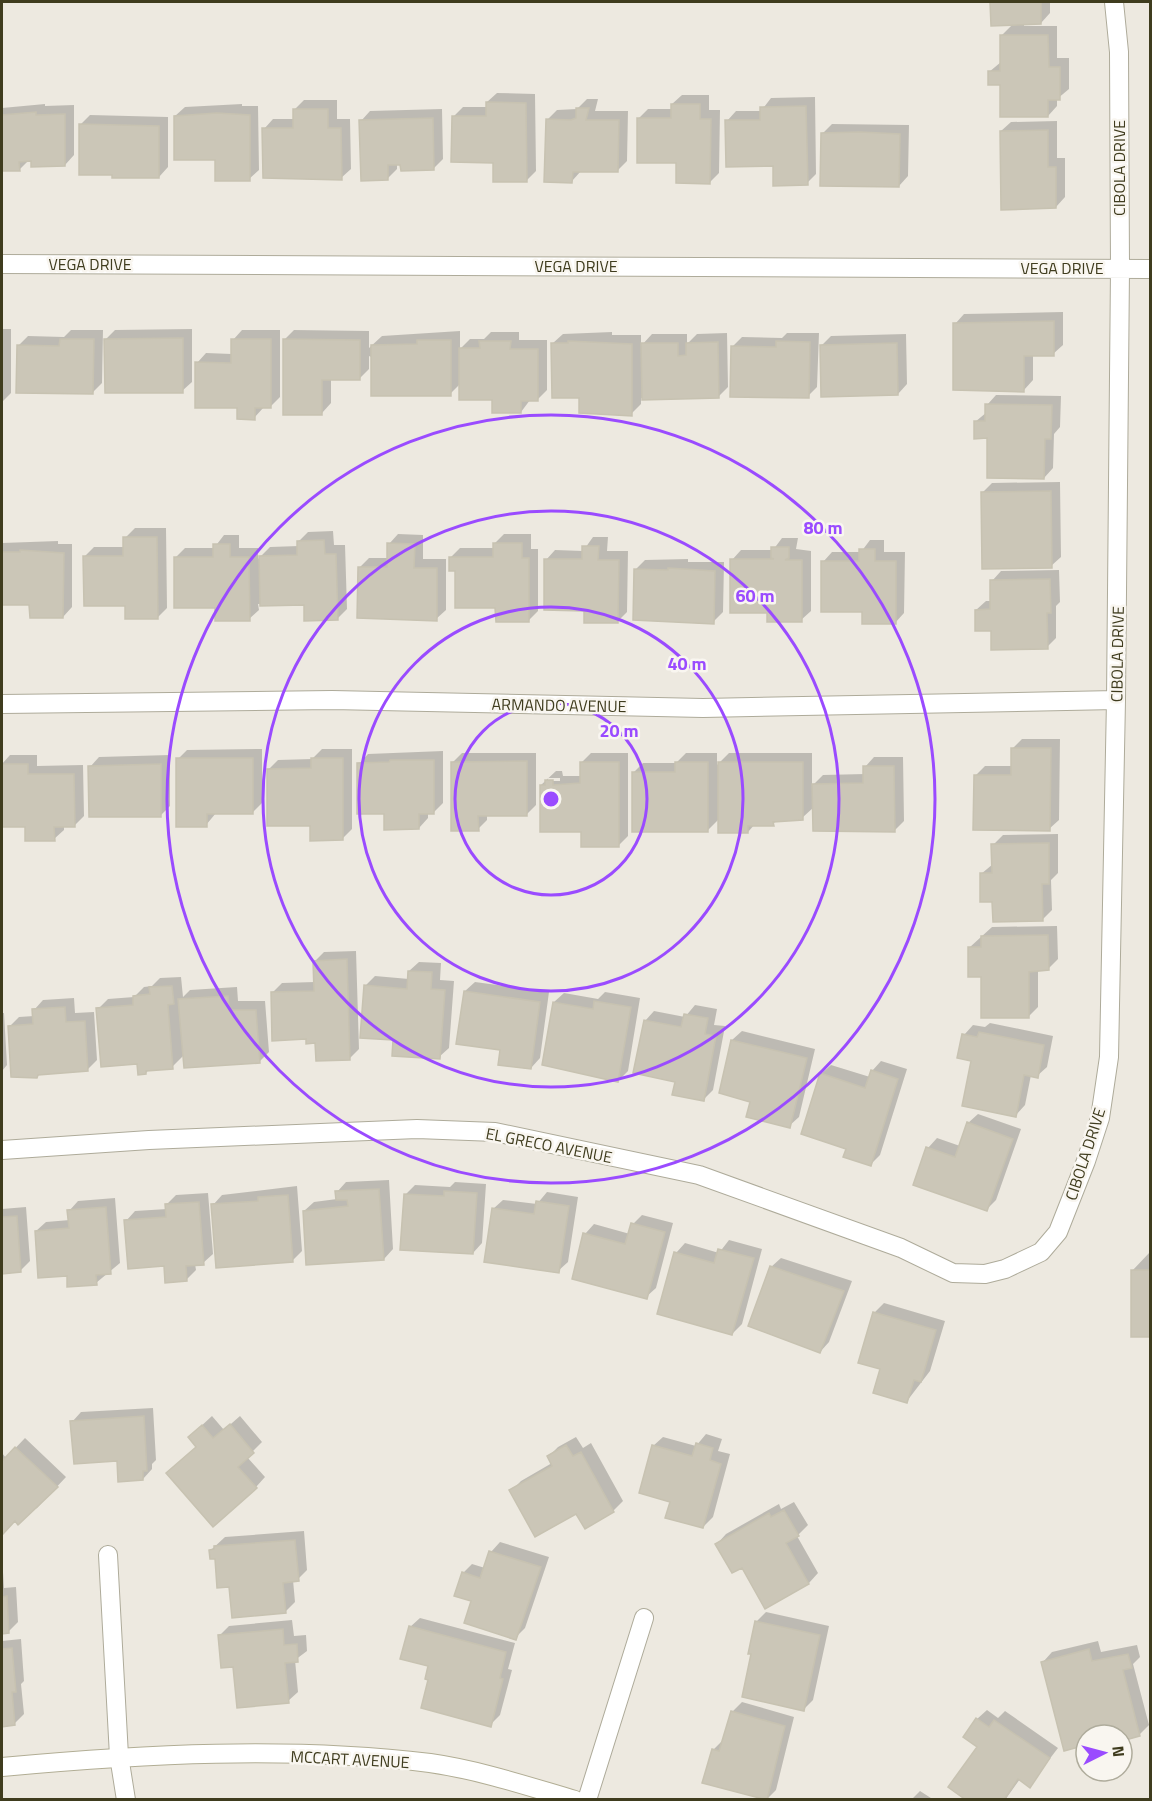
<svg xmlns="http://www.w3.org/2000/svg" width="1152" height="1801" viewBox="0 0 1152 1801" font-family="'Titillium Web',sans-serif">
<rect width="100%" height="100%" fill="#ede9e0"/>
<path fill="#0003" fill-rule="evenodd" d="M992 2H1050V13L1041 23H1024V26H1057V58H1069V89L1057 99V106L1048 116 989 72 1001 62V36L1013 24H992Z
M497 93 535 94 536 171 526 181 494 161 454 116 463 107H487V102Z
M682 95H709V110H720L719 173 710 182 678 161 638 119 648 109H672V104Z
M815 97 816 174 807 183 774 165 727 121 736 111H761L771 98Z
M587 99H598L595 111H628L627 161 617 171H581L572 181 547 120 557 110 577 109Z
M304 100H337V119H350L351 169 341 178 264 129 273 119H295L294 110Z
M45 104V106L74 105V155L65 165 29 160 19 170H2V108Z
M242 104V106H258L259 170 249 179 217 159 175 116 185 107Z
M442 109 443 159 434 168 397 164V169L387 179 361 121 370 111Z
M90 115 168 117V167L159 177 113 173 80 125Z
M1057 121V158H1065V197L1056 207 1001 131 1011 122Z
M832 124 909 125 908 176 899 186 822 134Z
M1063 312V345L1053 354H1033V380L1024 390 955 324 964 314Z
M2 329H11V393L2 402Z
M192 329V382L182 391 104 341 115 330Z
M71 330H103L102 383 93 392 18 346 28 336 64 337Z
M242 330H280V397L270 407H264L254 418 197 363 206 353 232 354 233 340Z
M294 330 369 331V348L382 336 460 331V349L470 339H484L491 332H519V340H547V390L537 400H530L521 412 461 383 450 394 369 356V369L360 378H331V403L322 413 284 340Z
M612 332V335H641V346L652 334H687V344L697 334 727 333 728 387 718 397 641 398V404L631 414 580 396 553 343 563 334Z
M787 333H819L817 387 808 396 732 347 742 337 782 338Z
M906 334 907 384 898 394 822 345 831 336Z
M996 395 1061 396 1060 427 1054 434 1053 468 1044 478 989 437 975 422 987 412V405Z
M1060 482 1061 557 1051 566 983 492 992 483Z
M135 528H166L167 608 157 618 126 604 85 556 94 547H125V538Z
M333 531 334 545H345L347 609 337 619 305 603 258 604 259 610 249 619 216 606 175 558 185 548H214L224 535H239V548H258V559L270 547 299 546 298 542 308 532Z
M398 534 423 535V559H446V610L436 619 360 567 369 558H389V544Z
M504 534H531V549H538V611L529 620 497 607 456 569 451 557 460 548H494V544Z
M593 537H608L607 551H628L627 612 617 622 586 609 546 560 555 550 583 551Z
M782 538H798L796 549 811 551V611L801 620 769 611 732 560 741 550H773Z
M870 540H884V552H905L904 613 895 623 823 562 832 552H861Z
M58 541V544H72V607L63 617 31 604 2 603V543Z
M688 559V562H724L723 612 713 622 635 570 645 560Z
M1059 570 1060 602 1056 606V638L1047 647 993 630 976 610 986 601H992V581L1001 571Z
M1022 739H1060L1059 820 1049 829 976 775 985 766H1013V748Z
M262 749V803L252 813H216L206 825 178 759 187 750Z
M322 749H352V829L342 839 311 824 268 770 278 760 312 759Z
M443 751V803L434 812H428V818L419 828 386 812 359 764 368 754Z
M462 753H536V805L527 814 487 815V820L478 829 452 763Z
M591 753H628V836L618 846 582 830 541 785 556 771H562L563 776H581V763ZM548 778H560V781H548Z
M686 753H717V765L729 753H812V786L823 775 865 774V767L874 757H903L904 821 895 830 814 807 802 818 777 820 773 824H755L748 832 720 818 707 831 633 773 643 763H676Z
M10 755H37V766L83 765 84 816 75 825H64V830L54 839 26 825 2 826V764Z
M170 755V806L161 815 90 767 99 757Z
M1058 834V873L1051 880 1052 910 1042 920 994 900 981 874 993 864V845L1003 835Z
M1057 926 1058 959 1048 969 1038 970V1007L1028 1017 982 975 970 947 992 927Z
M356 951 359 1049 350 1058 307 1038 272 993 282 983 315 982V961L324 952Z
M419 962 441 963 440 980 454 981 449 1048 439 1057 365 986 375 976 409 979V971Z
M181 977 183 997 190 990 237 987 238 1001H265L269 1052 259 1062 184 1055 172 1067 149 1069 146 1073 98 1009 108 999 134 997 144 987 152 986 160 978Z
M475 982 549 992 540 1058 531 1068 502 1049 465 991Z
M605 992 640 998 628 1071 618 1081 587 1075 588 1072 554 1002 564 993 598 999Z
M74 998 75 1013 94 1012 97 1060 87 1070 40 1073 37 1077 10 1026 19 1017 34 1016V1010L43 1000Z
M695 1005 717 1009 714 1025 725 1026 713 1090 703 1100 676 1081 645 1021 654 1011 685 1017Z
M2 1013H4L7 1065 2 1071Z
M990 1023 1053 1036 1047 1067 1037 1076 1031 1075 1025 1105 1016 1115 973 1060 964 1035 973 1025 985 1027Z
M742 1031 815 1049 799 1117 789 1126 752 1100 732 1040Z
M881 1061 907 1069 880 1155 871 1164 848 1148 821 1074 831 1065 870 1077 872 1071Z
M978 1114 1021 1129 996 1200 987 1209 928 1148 937 1138 960 1146 968 1123Z
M389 1180 393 1249 384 1259 304 1211 314 1202 337 1199V1192L346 1182Z
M455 1182 486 1184 482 1243 473 1253 405 1195 415 1185 450 1187Z
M297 1186 302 1251 292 1261 213 1205 222 1195Z
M547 1192 578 1197 568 1262 558 1271 493 1209 503 1200 537 1204Z
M208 1193 213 1254 203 1263 195 1264 196 1270 186 1280 166 1265 126 1221 135 1211 167 1209 166 1205 176 1195Z
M115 1198 120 1263 96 1283 68 1274 36 1231 46 1222 70 1220 69 1211 78 1201Z
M26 1207 30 1261 21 1270 2 1272V1209Z
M642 1215 673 1223 656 1288 646 1297 585 1234 594 1224 630 1234 633 1224Z
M729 1240 762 1249 742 1324 732 1334 676 1253 685 1243 719 1253Z
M1150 1252V1335L1133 1336 1132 1271Z
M781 1258 852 1281 829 1342 820 1352 771 1267Z
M884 1303 945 1321 930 1371 907 1401 882 1368 860 1362 875 1312Z
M153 1408 156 1460 152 1464V1469L143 1479 72 1422 81 1412Z
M212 1416 224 1430 240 1416 262 1442 247 1457 265 1477 256 1487 198 1447 199 1428Z
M706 1434 722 1439 718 1451 730 1454 713 1517 703 1527 671 1501 653 1446 663 1437 696 1446Z
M576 1437 583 1448 591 1443 623 1501 613 1511 585 1527 577 1512 511 1491 521 1481 552 1463 549 1456 558 1447Z
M25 1438 66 1477 37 1508 15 1520 2 1533V1453L6 1458Z
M794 1502 808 1525 797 1536 818 1573 809 1583 766 1607 742 1566 717 1544 726 1534 779 1504 781 1509Z
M304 1531 307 1570 298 1579 293 1580 295 1602 285 1612 211 1550 225 1537Z
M500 1542 549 1557 525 1628 515 1638 472 1600 463 1573 472 1564 485 1568 491 1552Z
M2 1556 4 1588 16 1587 18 1622 8 1632H2Z
M766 1612 829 1626 813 1700 804 1709 753 1653 756 1622Z
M420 1618 515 1643 508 1669 512 1670 500 1715 490 1725 430 1679V1665L410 1627Z
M292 1620 294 1636 306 1635 307 1651 295 1660 298 1692 288 1701 220 1635 229 1626Z
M21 1639 24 1681 21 1684 24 1714 14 1724 2 1725V1641Z
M1098 1641 1101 1652 1137 1645 1140 1657 1133 1664 1149 1725 1140 1734 1122 1739V1735H1086V1744L1043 1662 1052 1652Z
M742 1702 794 1717 776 1790 766 1800 713 1750 723 1740 732 1712Z
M987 1710 998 1718 1005 1711 1058 1748 1029 1786 1020 1779 1005 1800H968L979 1746 977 1719Z
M920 1791 934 1800H911Z"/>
<path fill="#cbc6b7" stroke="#c7c2b1" stroke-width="1.5" d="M990 2H1041V24L991 26Z
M1000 35H1048L1049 67H1060V100H1048V117H1000V85H988V71H1000Z
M486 102 526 103 527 182H493V163L451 162 452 116H486Z
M671 104H700V119H711L710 184 676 183V163H637V118H671Z
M806 106 808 185 773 186V166L726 167 725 120H760V107Z
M576 108H589L586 120H619L618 172H573L572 183 544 182 546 119 571 120 576 118Z
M293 109H328V128H341L342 180 263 178 262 128H293Z
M36 112V115L65 114V166L31 167V161L19 162 20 171H2V115Z
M217 113 250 115V181H215V160H174V116Z
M433 118 434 170 401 171 400 165H388V180L361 181 359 120Z
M79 124 159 126V178H112V175H79Z
M1048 130V167H1056V208L1001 210 1000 131Z
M860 132 900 134 899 187 820 186 821 133Z
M1054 321V356H1024V392L953 390V323Z
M183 338V393H105L104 339Z
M60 339H94L93 394 16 393 17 345 59 346Z
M231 339H271V408H255V420L237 419V408H195V362L231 363Z
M283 339 360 340V380H322V415H283Z
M417 340H451V396H371V345L417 344Z
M479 341H511L510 349H538V401H521V413H492V400H459V348H480Z
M568 341 632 344V416L579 413V398H552L551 343H568Z
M776 341 810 342 809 398 730 397 731 346 776 347Z
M718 342 719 398 642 400 641 343H678V356L686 355V343Z
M897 343 898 395 821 397 820 345Z
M985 404 1052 405 1051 439H1045L1044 479 987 478V438L974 439V421H985Z
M1051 491 1052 568 982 569 981 492Z
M123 537H157L158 619H125V606H84L83 556H123Z
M324 540 325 554H336L338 620 304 621V605L260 606 259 556 297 555V541Z
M387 543 415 544 414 568H437V621L357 618 358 567H387Z
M493 543H522V558H529V622H496L495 608H455V571H449V557H493Z
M213 544H230V557H249L250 621H215V608H174V557H213Z
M582 546H599L598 560H619L618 623H584V611L544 610V559H582Z
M771 547H789V558L785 560H802V622H767V613H730V559H774L771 558Z
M859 549H875V561H896V624H862V612H821V561H859Z
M20 550 64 553 63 618H30L29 605H2V552H20Z
M668 568 715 571 714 624 633 620 634 569 668 570Z
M1050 579 1051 613H1047L1048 649 991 650V631H975V610L990 609V580Z
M1011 748H1051L1050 831 973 830 974 775H1011Z
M176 758H253V814H207V827H176Z
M311 758H343V840L310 841V826H267V769L311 768Z
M390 760H434V814H419V829L384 830V814H357V763L389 762Z
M527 761V816H478L479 831H451V762Z
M580 762H619V847H581V832H540V785H545V780H553V785L580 783Z
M675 762H708V832H632V772H675Z
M718 762H803V820L773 822 774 826H748V833H718Z
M2 764H28V774H74L75 827H54L55 841H25V827H2Z
M161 764V817H89L88 766Z
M863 766H894L895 832 813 831 812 784 863 783Z
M1049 843V884H1042L1043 921 993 922 992 902H980V873H992L991 844Z
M1048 935 1049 970 1029 972V1018H981V977H968V947H981V936Z
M347 959 350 1060 316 1061 315 1043 306 1044V1039L272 1041 271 992 314 991 313 961Z
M408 971 432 972 431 989 445 990 440 1059 392 1056 393 1040 360 1038 364 985 407 989Z
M172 986 174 1004 168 1005 173 1069 146 1071V1074L138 1075 137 1064 101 1067 96 1008 133 1005V996L150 994 149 987Z
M464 991 540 1002 531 1069 498 1065 500 1050 456 1044Z
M228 996 229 1010H256L260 1063 184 1068 178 999Z
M594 1001 631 1007 618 1082 542 1065 553 1002 593 1009Z
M65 1007 66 1022 85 1021 88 1071 38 1075 37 1078 11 1077 8 1026 33 1024 32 1009Z
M684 1014 708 1018 705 1034 716 1036 704 1101 672 1095 675 1082 633 1073 644 1020 681 1027Z
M979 1032 1044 1045 1038 1078 1024 1075 1016 1117 962 1106 971 1061 957 1058 962 1034 977 1037Z
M731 1040 807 1058 790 1128 746 1117 750 1102 719 1093Z
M871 1070 898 1079 871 1166 843 1157 846 1149 801 1134 820 1073 865 1088Z
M967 1122 1013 1139 987 1211 913 1185 926 1147 955 1157Z
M379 1189 384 1260 306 1265 303 1211 348 1206 347 1200H336L335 1191Z
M444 1191 477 1193 473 1254 400 1250 404 1194 444 1196Z
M288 1195 293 1262 216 1268 211 1204 258 1201V1197Z
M536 1201 569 1206 559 1273 484 1262 492 1208 534 1214Z
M199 1202 204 1265 186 1266 187 1281 165 1283 164 1266 128 1269 124 1220 166 1217 165 1204Z
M106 1207 111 1274 96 1275 97 1285 67 1287V1276L38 1278 35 1231 69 1228 67 1210Z
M17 1216 21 1272 2 1274V1217Z
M631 1223 665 1232 647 1299 572 1279 583 1233 625 1244Z
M718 1249 754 1258 732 1335 657 1314 674 1252 714 1263Z
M770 1266 844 1291 820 1353 748 1326Z
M1131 1270H1150V1337H1131Z
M873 1312 936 1330 921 1382 914 1380 907 1403 873 1393 880 1369 858 1363Z
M144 1416 147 1471H143V1480L118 1482 117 1461 74 1464 70 1421Z
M230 1424 254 1453 238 1467 257 1488 213 1527 166 1473 196 1447 188 1437 202 1425 213 1438Z
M696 1443 713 1448 710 1460 721 1464 703 1528 665 1518 670 1502 639 1493 652 1445 692 1456Z
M566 1445 573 1456 581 1452 614 1512 585 1529 576 1514 535 1537 509 1490 552 1466 547 1456Z
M15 1447 58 1487 18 1525 15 1521 2 1535V1461Z
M784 1510 799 1536 786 1543 809 1584 765 1609 742 1568 732 1573 715 1544 769 1513 771 1517Z
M295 1540 299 1581 283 1583 286 1613 232 1618 229 1587 217 1588 215 1559H210L209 1550 214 1549V1546Z
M489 1551 541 1567 516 1640 464 1623 471 1601 454 1596 462 1572 480 1578Z
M7 1596 9 1633 2 1634V1597Z
M755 1621 820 1635 804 1711 742 1697 751 1654H748Z
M409 1626 506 1652 500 1678 503 1679 491 1727 421 1708 428 1680 425 1679 428 1666 400 1659Z
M283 1629 284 1645 297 1644 298 1662 285 1663 289 1703 237 1708 233 1667 221 1668 218 1635Z
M12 1648 16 1692H12L15 1725 2 1727V1649Z
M1089 1649 1092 1661 1128 1654 1132 1668 1123 1670 1140 1736 1122 1741V1735H1086V1745L1064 1751 1041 1662Z
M731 1711 785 1726 767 1800 702 1783 712 1749 719 1751Z
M976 1718 989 1727 994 1720 1050 1758 1030 1788 1018 1779 1004 1800H966L948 1787 977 1747 963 1737Z"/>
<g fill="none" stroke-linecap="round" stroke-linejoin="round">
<defs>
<path id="minor" d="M2 264 1150 269
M2 704 332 700 703 708 1116 700
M2 1150 149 1140 417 1129 495 1132 699 1175 901 1248 953 1273 985 1274 1005 1269 1041 1252 1058 1232 1086 1161 1100 1118 1109 1057 1116 700 1120 269 1119 52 1114 2
M108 1555 119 1756 126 1800
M587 1800 644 1618"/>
<path id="secondary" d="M2 1767C143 1754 288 1746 430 1763 479 1770 527 1786 575 1800"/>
</defs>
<use href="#minor" stroke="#aeab9a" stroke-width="20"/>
<use href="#secondary" stroke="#b1ad94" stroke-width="20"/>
<use href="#minor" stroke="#fff" stroke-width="18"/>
<use href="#secondary" stroke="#fff" stroke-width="18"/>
</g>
<g fill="none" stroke="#9a4bff" stroke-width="3">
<circle cx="551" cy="799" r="96"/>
<circle cx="551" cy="799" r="192"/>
<circle cx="551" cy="799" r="288"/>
<circle cx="551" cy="799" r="384"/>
</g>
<g text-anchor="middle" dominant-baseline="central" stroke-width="5" stroke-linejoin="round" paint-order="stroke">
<g font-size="16" fill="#3f3c1e" stroke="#f9f6f0">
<text transform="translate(1119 168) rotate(-90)">CIBOLA DRIVE</text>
<text x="90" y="264">VEGA DRIVE</text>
<text x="576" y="266">VEGA DRIVE</text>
<text x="1062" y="268">VEGA DRIVE</text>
<text transform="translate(1117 654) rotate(-89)">CIBOLA DRIVE</text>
<text transform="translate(559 705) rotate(1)">ARMANDO AVENUE</text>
<text transform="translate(549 1145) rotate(11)">EL GRECO AVENUE</text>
<text transform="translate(1085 1154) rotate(-72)">CIBOLA DRIVE</text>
<text transform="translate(350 1759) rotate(3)">MCCART AVENUE</text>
</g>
</g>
<circle cx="551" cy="799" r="9" fill="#9a4bff" stroke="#f9f6f0" stroke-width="3"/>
<g font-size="18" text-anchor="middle" font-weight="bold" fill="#9a4bff" stroke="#f9f6f0" stroke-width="5" stroke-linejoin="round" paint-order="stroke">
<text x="823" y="534">80 m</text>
<text x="755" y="602">60 m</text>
<text x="687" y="670">40 m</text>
<text x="619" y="737">20 m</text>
</g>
<rect width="1152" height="1801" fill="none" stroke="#3f3c1e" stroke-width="6"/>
<g transform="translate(1104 1753) rotate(84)"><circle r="28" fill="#f9f6f0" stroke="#afac9c" stroke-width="1.5"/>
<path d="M0-4.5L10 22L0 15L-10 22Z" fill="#9a4bff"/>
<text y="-9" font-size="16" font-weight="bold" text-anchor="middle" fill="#3f3c1e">N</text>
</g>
</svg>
